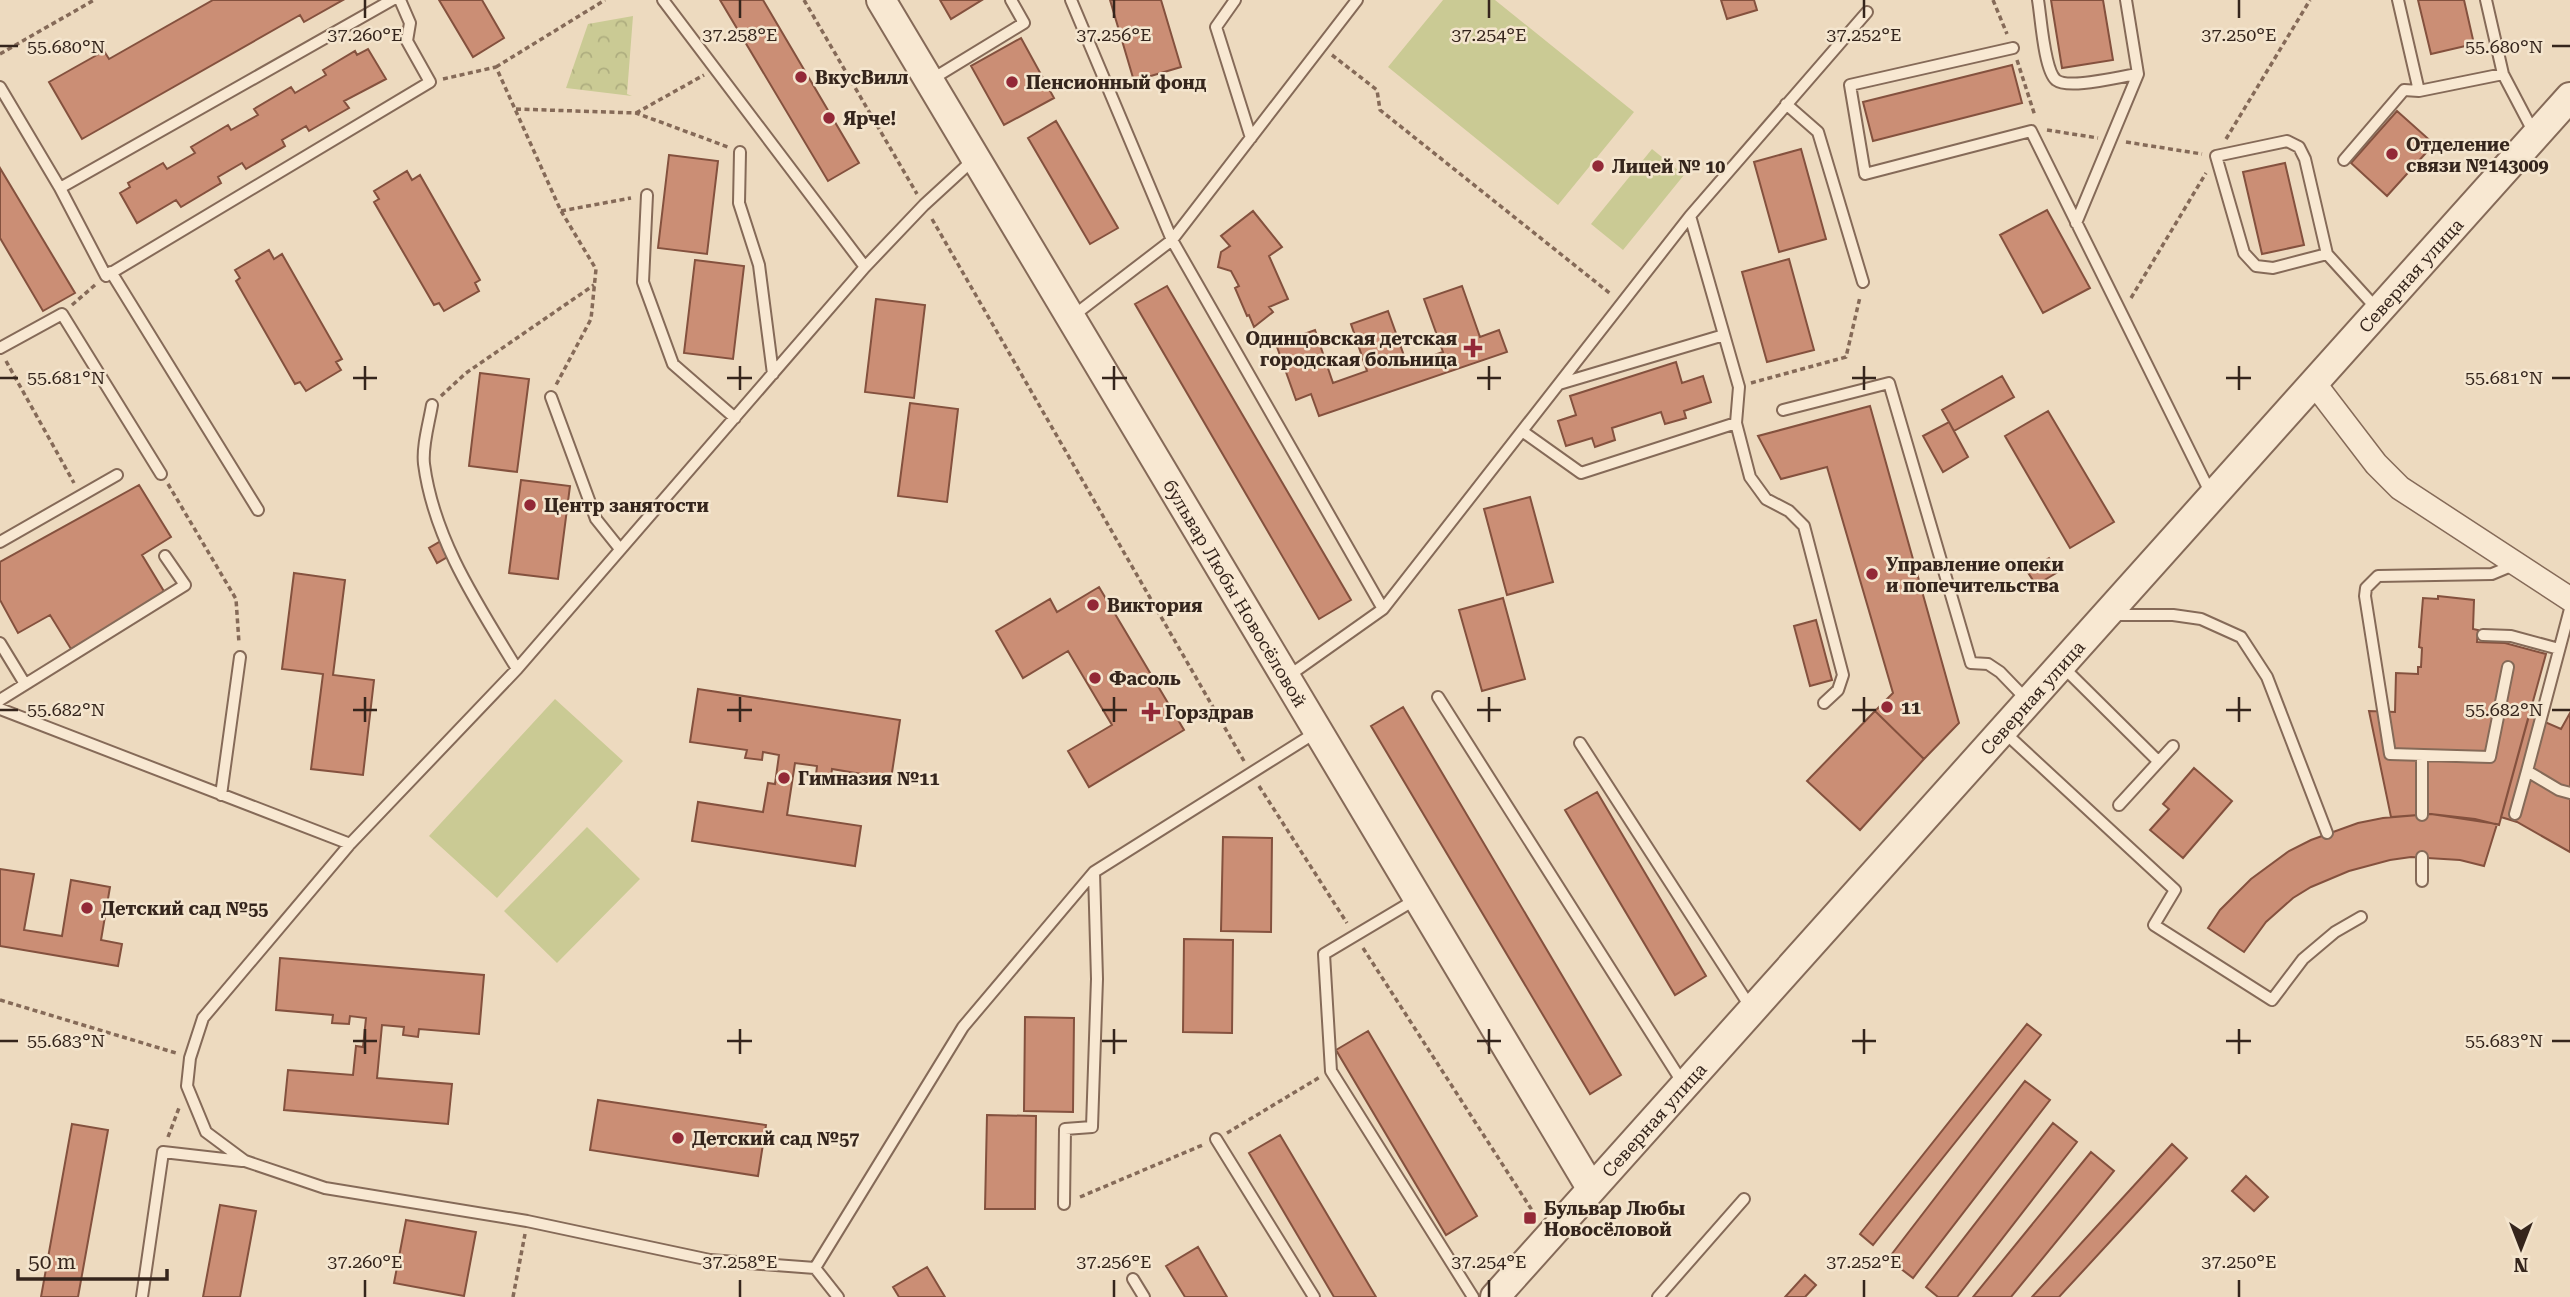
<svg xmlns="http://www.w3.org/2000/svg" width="2570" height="1297" viewBox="0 0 2570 1297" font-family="'Roboto Serif',serif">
<defs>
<pattern id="forest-crowns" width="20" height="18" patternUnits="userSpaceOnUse" patternTransform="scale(1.75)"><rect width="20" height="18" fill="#caca94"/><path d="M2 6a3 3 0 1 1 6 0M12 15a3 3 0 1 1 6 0" fill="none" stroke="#aead7f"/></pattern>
</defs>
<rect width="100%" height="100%" fill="#eddabf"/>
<path fill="url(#forest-crowns)" d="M633 16 627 94 632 96 566 88 588 24Z"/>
<path fill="#caca94" d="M1443 0H1495L1634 112 1558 205 1388 67Z
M1652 149 1684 175 1623 250 1591 224Z
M555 699 623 761 497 898 429 836Z
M587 827 640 879 557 963 504 911Z"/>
<path fill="#cb8e75" stroke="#84513e" stroke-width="2" d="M213 0H343L304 22 300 15 82 139 49 82 104 51 109 59Z
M439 0H482L504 38 473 57Z
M720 0H763L859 163 828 181Z
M940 0H982L951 19Z
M1110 0H1161L1181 67 1134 81Z
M1721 0H1754L1757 10 1727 19Z
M2051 0H2103L2113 60 2062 68Z
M2418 0H2464L2474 44 2431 54Z
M1021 38 1054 98 1004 125 971 66Z
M368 49 386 79 344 101 349 108 309 131 306 126 282 140 285 146 246 169 242 163 218 177 221 183 181 207 176 200 137 223 120 193 130 187 128 183 163 163 167 169 195 153 191 147 228 125 231 130 258 115 254 109 291 87 295 93 326 75 323 70 355 51 357 55Z
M2012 65 2022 103 1873 141 1863 102Z
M2397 111 2434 144 2387 196 2351 163Z
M1056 121 1118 228 1090 244 1028 138Z
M1801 149 1826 239 1779 252 1754 162Z
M669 155 718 161 707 254 658 248Z
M2285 163 2304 245 2262 254 2243 172Z
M0 168 75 293 43 311 0 238Z
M407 171 412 180 420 175 480 280 475 283 479 291 444 311 439 303 434 305 374 202 379 199 374 191Z
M2047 210 2090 288 2043 313 2000 235Z
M1253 211 1282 247 1269 256 1288 299 1269 307 1273 312 1254 327 1249 315 1247 316 1235 288 1239 286 1231 271 1218 267 1221 252 1230 246 1221 236Z
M269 250 274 259 282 254 342 359 336 362 341 370 306 391 300 382 295 384 236 281 240 278 235 270Z
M1789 259 1814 350 1767 362 1742 272Z
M695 260 744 266 733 359 684 353Z
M1167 286 1351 600 1319 619 1135 304Z
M1462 286 1480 337 1499 330 1507 352 1319 416 1311 394 1296 400 1276 344 1315 330 1333 383 1367 371 1351 324 1388 311 1407 364 1443 352 1424 299Z
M876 299 925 305 914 398 865 392Z
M1676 362 1682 383 1703 376 1711 402 1684 411 1686 418 1665 424 1661 412 1612 428 1615 440 1595 447 1592 438 1566 446 1558 421 1576 415 1570 396Z
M480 373 529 379 517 472 469 466Z
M2002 376 2014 397 1954 431 1942 410Z
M910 403 958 409 947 502 898 496Z
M1870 406 1959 723 1924 759 1875 711 1893 693 1827 467 1781 479 1758 436Z
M2048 411 2114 522 2070 548 2005 436Z
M1949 422 1968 457 1943 472 1923 436Z
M521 480 570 486 558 579 509 573Z
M139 485 171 537 142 555 165 593 71 649 50 615 18 633 0 600V562Z
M1530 497 1553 582 1507 595 1484 509Z
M441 541 449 556 437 563 429 548Z
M2049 558 2058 572 2036 585 2027 571Z
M294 573 345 580 333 675 374 680 363 775 311 769 323 674 282 669Z
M1099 587 1184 730 1089 787 1068 751 1112 725 1068 651 1023 678 996 631 1050 599 1057 612Z
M2438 596 2474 600 2473 629 2478 630 2477 642 2505 643 2546 654 2499 825 2475 819 2431 814 2391 817 2369 711 2395 712 2396 673 2418 674V667H2421L2422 648 2419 647 2423 598 2438 599Z
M1503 598 1525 679 1482 691 1459 610Z
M1816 620 1832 680 1810 686 1794 626Z
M698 689 900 720 891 779 832 769 831 777 816 775 817 766 795 763 787 815 861 826 855 866 692 841 698 802 763 812 768 783 775 784 779 755 763 752 762 760 745 758 747 750 690 742Z
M1403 707 1621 1075 1590 1094 1371 726Z
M1875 711 1924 759 1860 830 1807 781Z
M2570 713V852L2517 822 2501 817 2529 715 2561 729Z
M2194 768 2232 801 2183 858 2150 830 2169 809 2163 804Z
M1597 792 1706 976 1675 995 1565 810Z
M2431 814 2497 824 2484 866 2460 860 2411 857 2390 860 2349 871 2311 887 2293 898 2266 922 2244 952 2208 928 2220 910 2251 879 2289 851 2311 840 2358 823 2383 818Z
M1223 837 1272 838 1271 932 1221 931Z
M0 869 34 874 24 930 62 936 71 880 110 887 101 940 122 944 118 966 0 946Z
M1184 939 1233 940 1232 1033 1183 1032Z
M280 958 484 975 479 1034 419 1029 418 1037 403 1035 404 1027 382 1025 377 1078 452 1084 448 1124 284 1110 288 1070 353 1075 356 1046 363 1047 366 1018 350 1016 349 1024 332 1023 333 1015 276 1010Z
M1025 1017 1074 1018 1073 1112 1024 1111Z
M2027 1024 2041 1035 1873 1245 1860 1234Z
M1368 1031 1477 1216 1446 1235 1336 1050Z
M2025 1081 2050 1100 1913 1278 1888 1259Z
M598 1100 766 1125 758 1176 590 1150Z
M987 1115 1036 1116 1035 1209H985Z
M2053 1123 2077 1142 1957 1297H1938L1926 1287Z
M72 1124 108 1130 78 1297H41Z
M1280 1135 1376 1297H1334L1249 1153Z
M2172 1144 2187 1158 2059 1297H2032Z
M2091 1152 2114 1171 2011 1297H1973Z
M2246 1176 2268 1197 2254 1211 2232 1191Z
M220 1205 256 1211 240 1297H203Z
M406 1220 476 1232 464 1296 394 1283Z
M1198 1247 1227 1297H1185L1166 1266Z
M927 1267 945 1297H899L893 1287Z
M1805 1275 1816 1285 1805 1297H1785Z"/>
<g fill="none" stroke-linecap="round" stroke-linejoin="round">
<defs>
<path id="service" d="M663 0 865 267
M1071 0 1172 240 1383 609
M1235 0 1216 27 1251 138
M2038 0C2041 17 2044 70 2056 80 2069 90 2121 76 2138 74
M2398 0 2419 91 2503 74
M2486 0 2503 74 2534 133
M2013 48 1850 85 1865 174 2031 131 2211 494
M929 81 1024 23 1011 0
M0 87 60 188 106 276 430 82 407 41 410 23 400 0
M1786 104 1818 132 1863 282
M740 152 739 203 759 265 773 374
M2344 160 2404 90 2419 91
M60 188 392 0
M647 195 643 282 673 364 735 418
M2076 223 2138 74 2126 0
M2327 254 2273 268 2256 266 2244 253 2216 156 2287 141 2299 147 2305 159 2327 254 2377 309
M111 272 258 510
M1073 316 1172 240 1357 0
M0 348 62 314 161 474
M1559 384 1724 335
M551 397 596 519 620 549
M432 405C429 423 422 446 424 464 434 540 478 605 517 669
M1783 410 1889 383 1971 663 1988 664 2000 672 2027 700
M1736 423 1750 477 1766 499 1789 511 1804 526 1843 675 1838 690 1824 703
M1522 431 1581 473 1736 423 1739 387 1690 216
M0 542 117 475
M2570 609 2527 771 2559 790 2570 793
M2113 615H2173L2201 619 2241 637 2267 677 2327 833
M2483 635 2511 636 2559 649
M0 643 25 684
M2061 665 2158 761
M2508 667 2490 757 2390 754 2365 596 2366 588 2378 576 2492 574 2516 564
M1287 677 1383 609 1690 216 1867 12
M1438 697 1684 1085
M0 700 185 585 165 556
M0 709 350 844
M2003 731 2175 890 2154 925 2272 1000 2303 959 2335 932 2361 917
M1580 743 1751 1008
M2422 756V815
M221 795 240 657
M2119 805 2173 746
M2515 814 2527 771
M2422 857V881
M1418 898 1324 954 1331 1071 1473 1297
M1216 1139 1314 1297
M1064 1204 1065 1129 1092 1127 1097 979 1094 872
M815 1268 963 1027 1094 872 1318 731
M1133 1279 1144 1297
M142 1297 163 1152 242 1161
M838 1297 815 1268 710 1260 527 1221 325 1188 245 1161 206 1132 187 1086 190 1058 203 1018 350 844 517 669 865 267 924 205 973 160
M1658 1297 1744 1199"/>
<path id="minor" d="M2314 383 2376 464 2400 488 2570 599"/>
<g id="tertiary">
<path id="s1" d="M881 0 1591 1188"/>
<path id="s2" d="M1495 1297 2570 97"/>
</g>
</defs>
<use href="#service" stroke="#856a58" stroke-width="14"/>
<use href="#minor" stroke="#856a58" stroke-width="26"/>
<use href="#tertiary" stroke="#856a58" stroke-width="32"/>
<path stroke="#856a58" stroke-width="3.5" stroke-dasharray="5 3.5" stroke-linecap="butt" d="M804 0 917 194
M1993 0 2007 34
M0 54 94 0
M1332 55 1377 90 1380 110 1612 295
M2017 60 2035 116
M496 67 605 0
M443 79 496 67 561 211 596 269 591 319 556 385
M516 109 636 113 728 147
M636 113 704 75
M2047 130 2098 138
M2226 139 2310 0
M2126 142 2202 154
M561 211 631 198
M932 219 1244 761
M2131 298 2206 173
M72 305 95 285
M6 361 74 483
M1751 383 1846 357 1860 297
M441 396 466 373 594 285
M168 484 236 599 239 643
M1259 786 1347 923
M1363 948 1537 1218
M0 1000 176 1053
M1227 1133 1320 1077
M168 1137 179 1108
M1080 1197 1205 1144
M513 1297 525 1234"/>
<use href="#service" stroke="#f8e8d2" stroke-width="10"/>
<use href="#minor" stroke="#f8e8d2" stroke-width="23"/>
<use href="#tertiary" stroke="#f8e8d2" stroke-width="28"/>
</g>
<path fill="none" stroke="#35251c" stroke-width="2.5" d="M365 0V18M740 0V18M1114 0V18M1489 0V18M1864 0V18M2239 0V18M0 46H18M2552 46H2570M365 366V390M740 366V390M1114 366V390M1489 366V390M1864 366V390M2239 366V390M0 378H18M353 378H377M727 378H752M1102 378H1127M1477 378H1501M1852 378H1876M2226 378H2251M2552 378H2570M365 697V722M740 697V722M1114 697V722M1489 697V722M1864 697V722M2239 697V722M0 710H18M353 710H377M727 710H752M1102 710H1127M1477 710H1501M1852 710H1876M2226 710H2251M2552 710H2570M365 1029V1054M740 1029V1054M1114 1029V1054M1489 1029V1054M1864 1029V1054M2239 1029V1054M0 1041H18M353 1041H377M727 1041H752M1102 1041H1127M1477 1041H1501M1852 1041H1876M2226 1041H2251M2552 1041H2570M365 1280V1297M740 1280V1297M1114 1280V1297M1489 1280V1297M1864 1280V1297M2239 1280V1297"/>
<g fill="#932937" stroke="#f4e5ce" stroke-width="2.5">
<circle cx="801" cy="77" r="7"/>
<circle cx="1012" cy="82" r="7"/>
<circle cx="829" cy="118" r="7"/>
<circle cx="2392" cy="154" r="7"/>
<circle cx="1598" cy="166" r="7"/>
<path d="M1469.5 337.5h7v7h7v7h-7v7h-7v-7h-7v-7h7z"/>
<circle cx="530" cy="505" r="7"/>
<circle cx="1872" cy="574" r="7"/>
<circle cx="1093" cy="605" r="7"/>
<circle cx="1095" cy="678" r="7"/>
<circle cx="1887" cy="707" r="7"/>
<path d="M1147.5 701.5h7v7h7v7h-7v7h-7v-7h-7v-7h7z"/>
<circle cx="784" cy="778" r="7"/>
<circle cx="87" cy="908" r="7"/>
<circle cx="678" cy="1138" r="7"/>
<rect x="1523" y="1211" width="14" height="14" rx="3.5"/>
</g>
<g text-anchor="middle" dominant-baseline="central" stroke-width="5" stroke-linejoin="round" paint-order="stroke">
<g font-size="18" font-weight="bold" fill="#35251c" stroke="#f4e5ce" text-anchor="start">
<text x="815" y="77">ВкусВилл</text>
<text x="1026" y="82">Пенсионный фонд</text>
<text x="843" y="118">Ярче!</text>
<text x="2406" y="144">Отделение<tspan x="2406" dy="21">связи №143009</tspan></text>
<text x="1612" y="166">Лицей № 10</text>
<text x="1457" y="338" text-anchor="end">Одинцовская детская<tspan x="1457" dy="21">городская больница</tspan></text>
<text x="544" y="505">Центр занятости</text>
<text x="1886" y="564">Управление опеки<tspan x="1886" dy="21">и попечительства</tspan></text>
<text x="1107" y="605">Виктория</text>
<text x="1109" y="678">Фасоль</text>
<text x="1901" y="707">11</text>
<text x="1165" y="712">Горздрав</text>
<text x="798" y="778">Гимназия №11</text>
<text x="101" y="908">Детский сад №55</text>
<text x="692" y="1138">Детский сад №57</text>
<text x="1544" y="1208">Бульвар Любы<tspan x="1544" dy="21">Новосёловой</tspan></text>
</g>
<g font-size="18" fill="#35251c" stroke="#f4e5ce">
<text stroke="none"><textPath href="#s2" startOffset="1372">Северная улица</textPath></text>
<text stroke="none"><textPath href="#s1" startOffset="691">бульвар Любы Новосёловой</textPath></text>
<text stroke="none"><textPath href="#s2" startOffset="805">Северная улица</textPath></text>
<text stroke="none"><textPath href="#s2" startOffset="238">Северная улица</textPath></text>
</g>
</g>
<g font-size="18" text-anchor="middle" fill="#35251c" stroke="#f4e5ce" stroke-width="5" stroke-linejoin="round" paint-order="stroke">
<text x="365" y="41">37.260°E</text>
<text x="740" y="41">37.258°E</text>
<text x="1114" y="41">37.256°E</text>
<text x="1489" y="41">37.254°E</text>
<text x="1864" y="41">37.252°E</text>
<text x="2239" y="41">37.250°E</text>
<text x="2504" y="53">55.680°N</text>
<text x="66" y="53">55.680°N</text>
<text x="2504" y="384">55.681°N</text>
<text x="66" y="384">55.681°N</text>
<text x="2504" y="716">55.682°N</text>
<text x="66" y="716">55.682°N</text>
<text x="2504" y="1047">55.683°N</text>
<text x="66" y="1047">55.683°N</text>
<text x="365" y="1268">37.260°E</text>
<text x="740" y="1268">37.258°E</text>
<text x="1114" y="1268">37.256°E</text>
<text x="1489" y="1268">37.254°E</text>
<text x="1864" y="1268">37.252°E</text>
<text x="2239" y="1268">37.250°E</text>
</g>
<g transform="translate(2521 1248) rotate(180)" stroke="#f4e5ce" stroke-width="5" paint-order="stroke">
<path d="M0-5L12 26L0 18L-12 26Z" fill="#35251c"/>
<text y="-10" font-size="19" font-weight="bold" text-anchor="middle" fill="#35251c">N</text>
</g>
<path d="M18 1269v10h149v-10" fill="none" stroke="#35251c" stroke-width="3.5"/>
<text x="28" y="1269" font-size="21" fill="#35251c" stroke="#f4e5ce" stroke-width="5" paint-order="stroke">50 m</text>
</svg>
